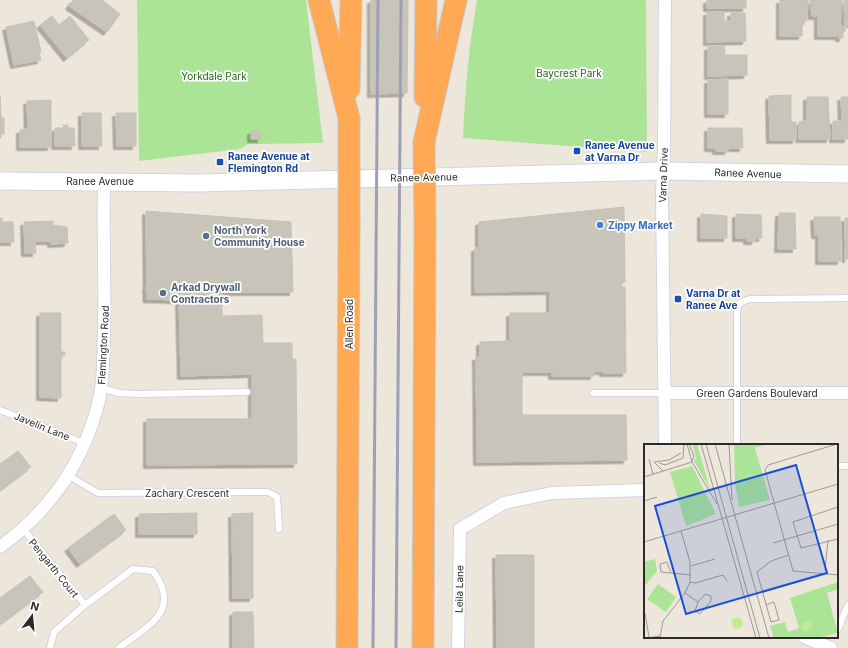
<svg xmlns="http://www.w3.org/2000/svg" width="848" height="648" viewBox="0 0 848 648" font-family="Inter,sans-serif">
<defs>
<filter id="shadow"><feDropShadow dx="-3.5" dy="3.5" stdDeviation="0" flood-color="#0004"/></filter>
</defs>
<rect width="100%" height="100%" fill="#ece6db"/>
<path fill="#ace497" d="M137 0H306L323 143 248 144 240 149 139 161Z
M477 0H646L647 152 463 138C465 91 469 46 477 0Z"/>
<path fill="#c7c4ba" stroke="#c8c2b5" filter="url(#shadow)" d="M73 0H102L120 14 107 32 69 6Z
M371 0H408L407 93 371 94Z
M707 0H746V8H707Z
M780 0H808L807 21H802V36H780Z
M810 0H842L840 26H843V38H839V36H818V16H812Z
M844 0H848V28H845Z
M707 12H724V21H731V13H745L746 41 707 42Z
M52 16 59 25 70 16 89 40 67 58 40 25Z
M34 21 41 52 39 53 41 60 14 65 6 27Z
M724 46 725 55H747V75L708 76V47Z
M728 79V114H708V80Z
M0 95 1 117 4 118V134H0Z
M791 95V122H796V140H770L769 96Z
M807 97H828L830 139H799V122L807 121Z
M841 97H848V139H833V121H842Z
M51 100V147H20V130L28 129 27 101Z
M82 113H101L102 146H82Z
M116 113H136V146H117Z
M63 125H68V128H74L75 146H55V128H64Z
M708 128H742L743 148H728V151H716V148H708Z
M251 131H260L261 139H251Z
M624 207 625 282 621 283 622 287H625L626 373H603V371H594V376H552V372H522V415H626L627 460 477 462 476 357H480V342L510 341V313H550V291L475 292V248H479V222Z
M146 211 291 222 293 292H222V316L262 315 263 343H292V359H296L297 464 147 465V419H252V374L181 376 179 300 147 299Z
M779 213H795L796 249H778Z
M701 214 727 216V238H701Z
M736 214 761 215 762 238H755V241H747V238H736Z
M814 217H840L841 261H819V235H815Z
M0 218H2V222H13L14 242H0Z
M845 218H848V259H846Z
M53 221V225L67 227 68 243 51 244V241H35L36 253H25L24 222Z
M146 286 180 287 179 300 147 299Z
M40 313H61V352H65V355L61 356V398L40 397Z
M18 451 31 467 0 490V464Z
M197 513V534H139V514Z
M253 513V598H233L232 514Z
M114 514 126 530 80 564 68 548Z
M496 555H534V648H497Z
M30 576 43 592 0 624V598Z
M233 612H253L254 648H233Z"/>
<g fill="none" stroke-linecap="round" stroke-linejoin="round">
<defs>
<path id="lane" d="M101 388 119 393 137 394 247 392
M593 393H666
M0 410 84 443
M737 445V308L741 302 750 299 848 298
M837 466H848
M69 476 98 493 268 492 277 497 279 529
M24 530 85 605
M838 629 848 605
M50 648 54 632 85 605 133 569 153 571C182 611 149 625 119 648"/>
<path id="street" d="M665 0 664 151 662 193 665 445
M666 393H848
M0 547C48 512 81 467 97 408 104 384 103 358 104 333 105 282 103 232 104 181
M804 637 831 648
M458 648 460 529 504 503 552 493 645 490"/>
<path id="secondary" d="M0 181 199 183 663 171 848 174"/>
<path id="highway" d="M319 0 349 118
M349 89 351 0
M425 97 426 0
M424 142 456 0
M347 648 349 223
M423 648 425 225"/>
</defs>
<use href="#lane" stroke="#d1d3e3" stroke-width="8"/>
<use href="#street" stroke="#d1d3e3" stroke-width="14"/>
<use href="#secondary" stroke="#d1d3e3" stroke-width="19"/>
<use href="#highway" stroke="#c8c8c8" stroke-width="23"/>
<use href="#lane" stroke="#fff" stroke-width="6"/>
<use href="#street" stroke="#fff" stroke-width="12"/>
<use href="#secondary" stroke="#fff" stroke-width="17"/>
<use href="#highway" stroke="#ffa954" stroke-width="21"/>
<path stroke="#9ea0b5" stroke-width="3" d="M373 648 378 0
M396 648 401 0"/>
<defs>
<path id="highway-bridge" d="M349 118V223
M424 142 425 225"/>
</defs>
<use href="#highway-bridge" stroke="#c8c8c8" stroke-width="23" stroke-linecap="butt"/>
<use href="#highway-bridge" stroke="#ffa954" stroke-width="21"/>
</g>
<g fill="#1a4fb4" stroke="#fff" stroke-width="1.5">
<rect x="573" y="147" width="8" height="8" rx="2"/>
<rect x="216" y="158" width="8" height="8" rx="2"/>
<rect x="674" y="295" width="8" height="8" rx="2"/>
</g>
<circle fill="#3f7fe0" stroke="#fff" stroke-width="1.5" cx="600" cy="225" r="4"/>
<g fill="#5c6f8a" stroke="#fff" stroke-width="1.5">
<circle cx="206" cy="236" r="4"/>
<circle cx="163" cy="293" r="4"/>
</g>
<g text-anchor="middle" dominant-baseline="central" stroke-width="3.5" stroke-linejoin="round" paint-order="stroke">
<g font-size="10" fill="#246819" stroke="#fff">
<text x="569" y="73">Baycrest Park</text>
<text x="214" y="76">Yorkdale Park</text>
</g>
<g font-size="10" font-weight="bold" fill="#164399" stroke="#fff" text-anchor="start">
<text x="585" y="145">Ranee Avenue<tspan x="585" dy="12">at Varna Dr</tspan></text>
<text x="228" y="156">Ranee Avenue at<tspan x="228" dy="12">Flemington Rd</tspan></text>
<text x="686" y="293">Varna Dr at<tspan x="686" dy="12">Ranee Ave</tspan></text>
</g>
<g font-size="10" fill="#2a2a2a" stroke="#fff">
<text transform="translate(748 173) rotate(2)">Ranee Avenue</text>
<text transform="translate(663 175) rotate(-88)">Varna Drive</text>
<text transform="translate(424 177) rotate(-1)">Ranee Avenue</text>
<text x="100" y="181">Ranee Avenue</text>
<text transform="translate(349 324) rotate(-90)">Allen Road</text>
<text transform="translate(103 345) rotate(-87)">Flemington Road</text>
<text x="757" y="393">Green Gardens Boulevard</text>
<text transform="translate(42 426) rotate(22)">Javelin Lane</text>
<text x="187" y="493">Zachary Crescent</text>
<text transform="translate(54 568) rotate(51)">Pengarth Court</text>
<text transform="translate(459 589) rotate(-89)">Leila Lane</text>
</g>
<g font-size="10" font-weight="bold" fill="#366cbe" stroke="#fff" text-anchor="start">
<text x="608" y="225">Zippy Market</text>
</g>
<g font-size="10" font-weight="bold" fill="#4e5e75" stroke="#fff" text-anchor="start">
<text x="214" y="230">North York<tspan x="214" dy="12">Community House</tspan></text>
<text x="171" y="287">Arkad Drywall<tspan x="171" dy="12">Contractors</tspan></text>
</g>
</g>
<g transform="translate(644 444)">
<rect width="194" height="194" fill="#ece6db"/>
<path d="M49 0H53L66 45 50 17 52 14ZM90 0H123L111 4 126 56 95 63 91 39ZM48 22 72 70 42 82 26 28ZM11 115 13 127 0 143V118ZM194 138V145L183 149 194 189 174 194H130L126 182 141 178 144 188 155 184 146 154ZM14 140 32 153 22 168 3 155Z" fill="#ace497"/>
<path d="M87.5 179a5.5 5.5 0 1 1 11 0a5.5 5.5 0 1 1-11 0ZM158 182a5 5 0 1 1 10 0a5 5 0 1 1-10 0Z" fill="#c0eb92"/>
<path fill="none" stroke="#9e9b94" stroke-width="1" d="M43 0 48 18M45 0 50 12 48 18M57 0 112 194M62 0 116 194M71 0 125 194M85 0 88 56M193 0 124 21 121 26 149 127 194 131M5 15 9 30M10 18 25 16 37 9M10 18 19 27M48 18 73 60M15 19 21 21 39 14 40 0M0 33 48 18M0 57 13 53M194 63 149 78 157 104 194 95M0 98 194 40M129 99 194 80M47 122 71 115M181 126 184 96M27 129 23 118 16 120 17 128 47 131M46 138 51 139 79 131 83 137M41 149 54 158 61 150 67 152V157L56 170 51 167 54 158M122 161 130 158 135 176 127 178 113 128 127 117 145 111M1 169 5 193M3 194 16 192M16 194 19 177 41 149 46 138V118L37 87"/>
<path fill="#1d4ed8" fill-opacity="0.15" stroke="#1d4ed8" stroke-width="2" d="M152 21 183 129 42 170 11 62Z"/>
<rect width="194" height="194" fill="none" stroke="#2a2a2a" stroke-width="2"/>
</g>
<g transform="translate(32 616) rotate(16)" stroke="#ffffff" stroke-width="3" paint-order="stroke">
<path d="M0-3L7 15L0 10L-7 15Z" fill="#2a2a2a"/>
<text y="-6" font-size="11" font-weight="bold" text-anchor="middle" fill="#2a2a2a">N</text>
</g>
</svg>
